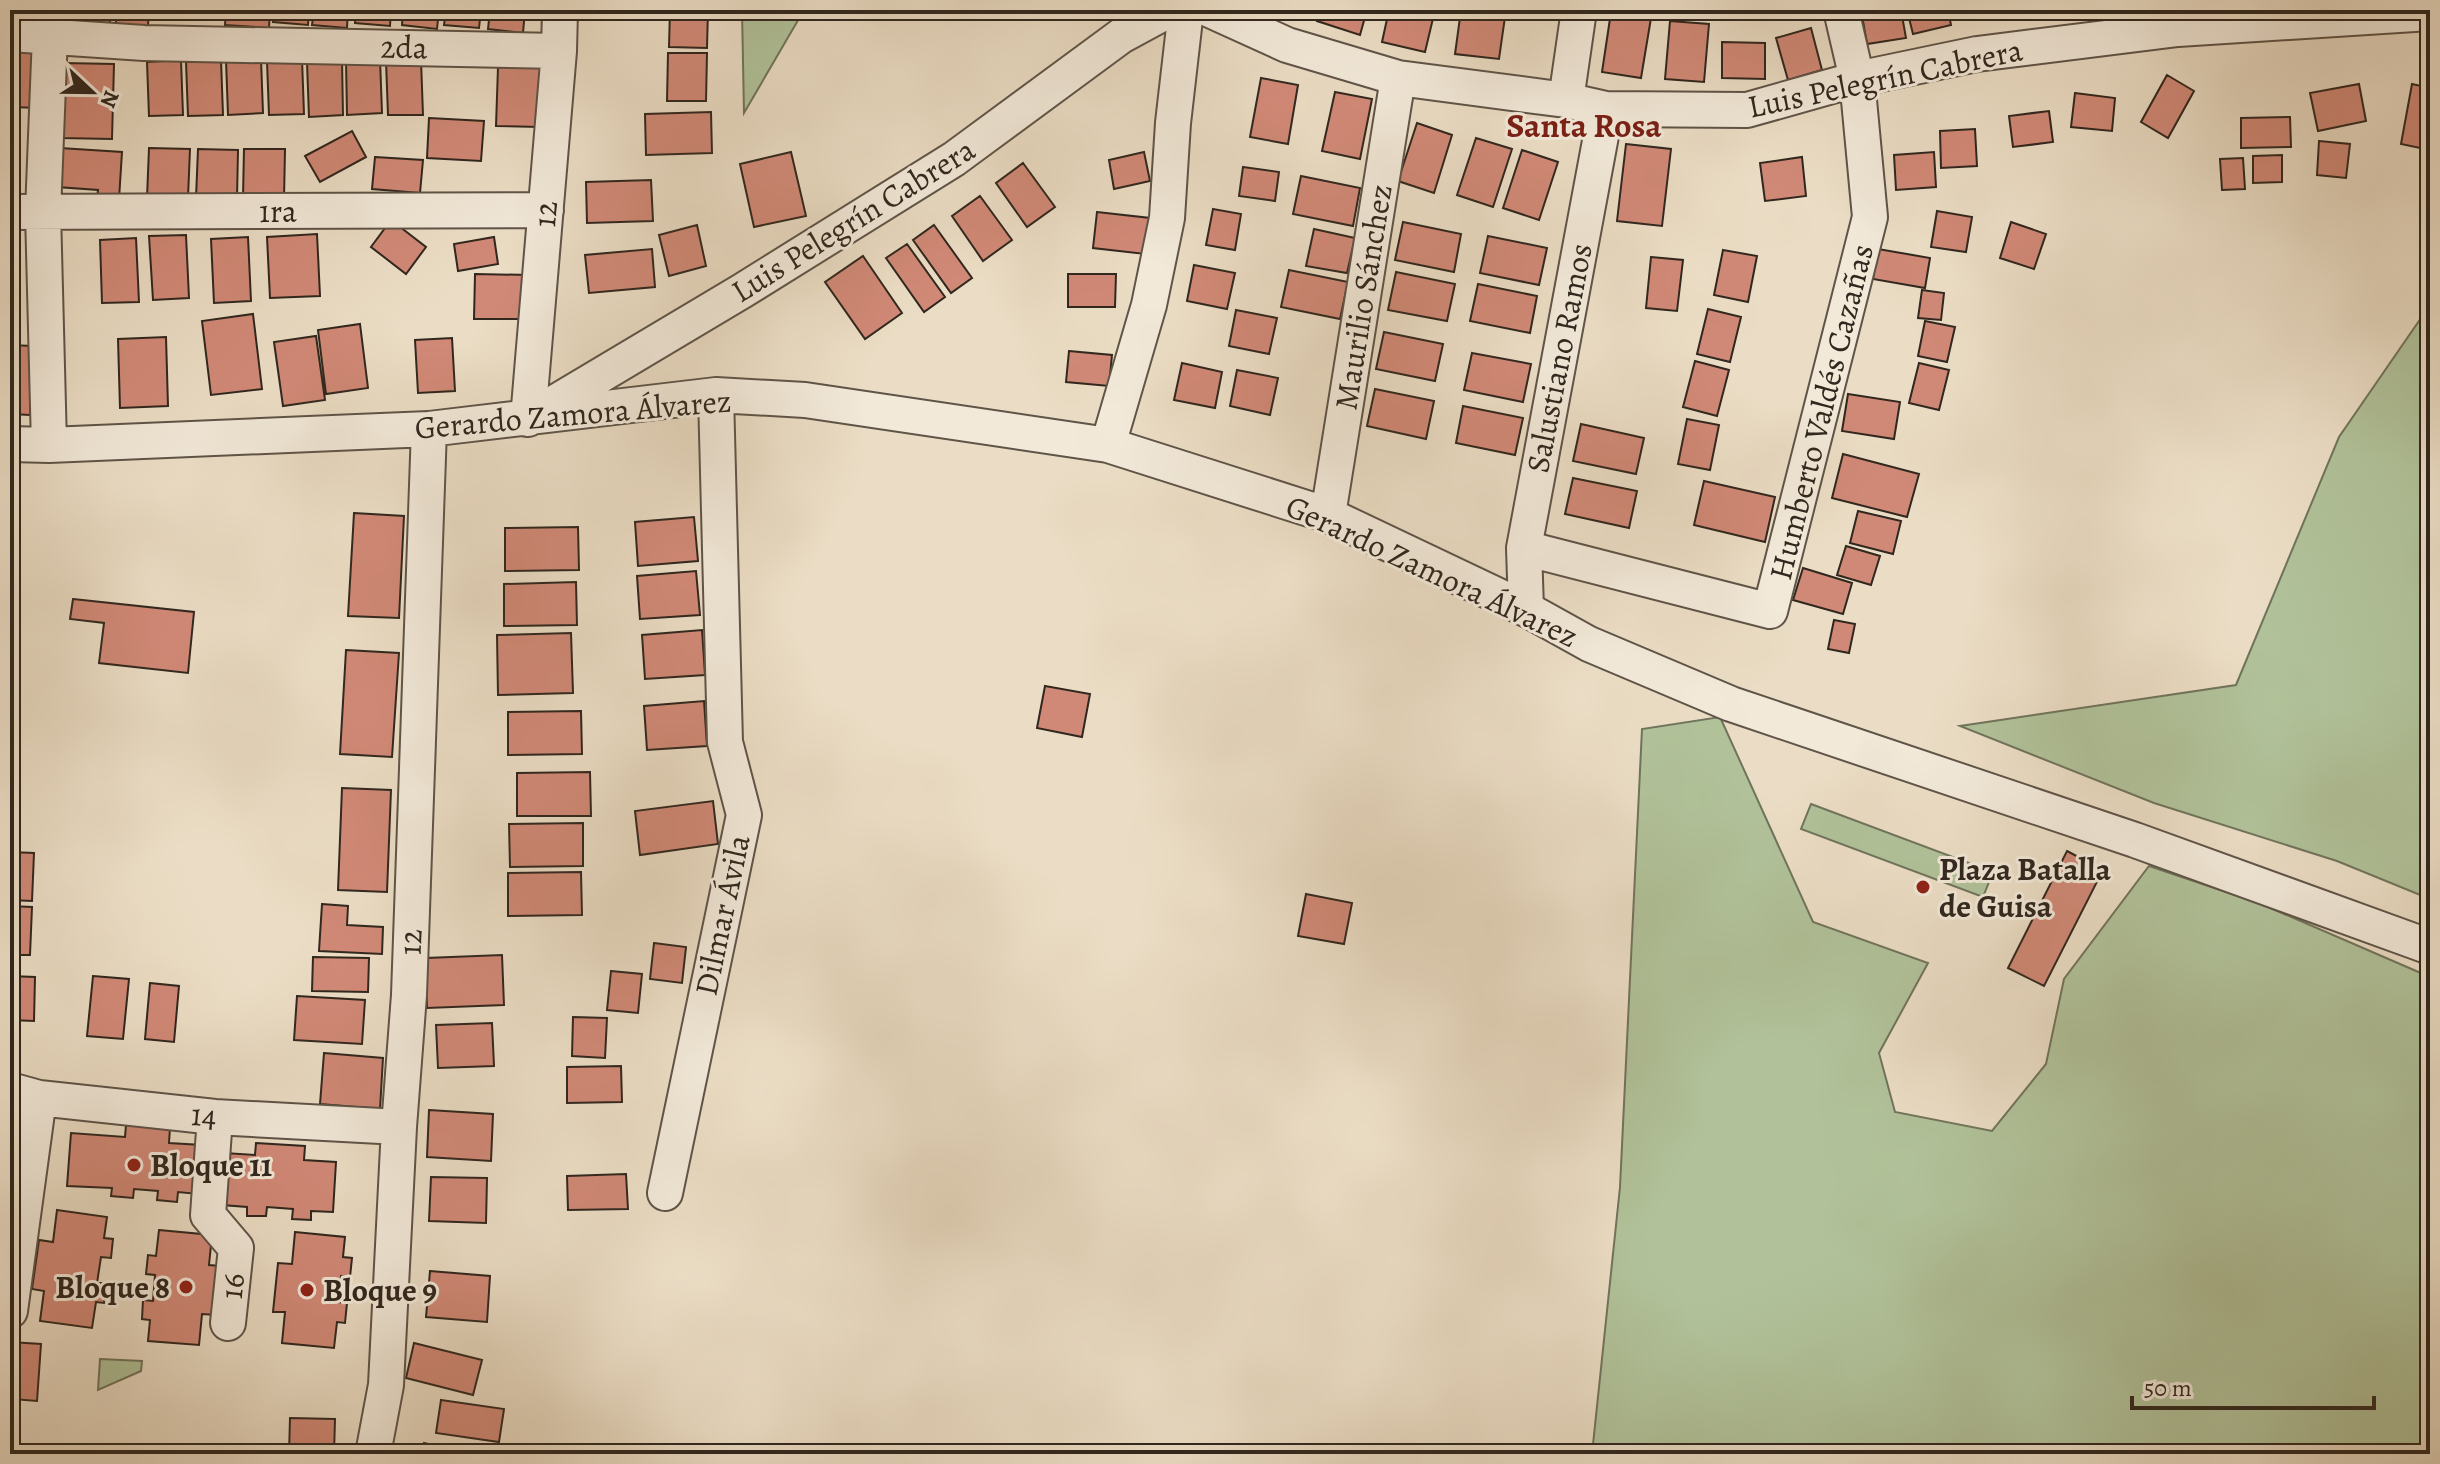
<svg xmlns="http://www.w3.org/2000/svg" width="2440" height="1464" viewBox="0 0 2440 1464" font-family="Alegreya,serif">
<rect width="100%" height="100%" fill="#ebddc5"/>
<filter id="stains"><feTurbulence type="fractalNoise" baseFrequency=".0025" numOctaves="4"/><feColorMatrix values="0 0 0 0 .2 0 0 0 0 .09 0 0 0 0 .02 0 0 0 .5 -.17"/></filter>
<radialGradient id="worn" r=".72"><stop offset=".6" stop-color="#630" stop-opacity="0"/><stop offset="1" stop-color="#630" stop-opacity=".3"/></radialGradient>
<path fill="#b1c29a" stroke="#70745c" stroke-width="2" d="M742 10H804L744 113Z
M2430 305V899L2337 861 2154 803 1960 726 2236 685 2339 437Z
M1720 717 1813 922 1928 963 1879 1053 1895 1112 1992 1131 2046 1064 2064 979 2149 866 2259 903 2430 977V1454H1592L1620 1187 1642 729Z
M1811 804 1993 872 1983 897 1801 829Z
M100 1359 142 1361 141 1371 98 1390Z"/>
<path fill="#d18977" stroke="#30271e" stroke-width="2" d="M10 10H29L28 19 10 18Z
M78 10H110V23H78Z
M116 10H149L148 26H116Z
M226 10H270L269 28 225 25Z
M274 10H309L308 25 273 22Z
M314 10H348L347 28 312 25Z
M356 10H391L390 26 355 23Z
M403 10H439L437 29 402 25Z
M446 10H481L479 28 444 25Z
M490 10H525L523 33 488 29Z
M670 10H708L707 48 669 47Z
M1321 10H1367L1360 35 1317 21Z
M1389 10H1435L1425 52 1382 42Z
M1461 10H1506L1499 59 1455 54Z
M1861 10H1901L1906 38 1867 44Z
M1907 10H1948L1951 25 1913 34Z
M1611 12 1651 18 1641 78 1602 72Z
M1670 21 1709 24 1704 82 1665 79Z
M1811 28 1822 70 1788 80 1776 38Z
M1722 42 1765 43V79L1722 78Z
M10 49 41 50 40 108 10 107Z
M668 53H707L706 101H667Z
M261 59 263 113 228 115 226 60Z
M302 59 304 114 269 115 267 61Z
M380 59 382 113 347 115 346 60Z
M181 60 183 115 149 116 147 62Z
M221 60 223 115 188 116 186 62Z
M421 60 423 115H388L386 61Z
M342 61 343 115 309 117 307 62Z
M63 63 114 64 112 139 61 138Z
M498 67 542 68 540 127 496 126Z
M2167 75 2194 91 2168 138 2141 122Z
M1261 78 1298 85 1288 144 1250 137Z
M2359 84 2366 121 2318 131 2310 93Z
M2412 84 2430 88V150L2401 144Z
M1335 92 1372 99 1360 159 1322 151Z
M2075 93 2115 98 2112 131 2071 127Z
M2049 111 2053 142 2013 147 2009 116Z
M711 112 712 153 646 155 645 114Z
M2290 117 2291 147 2241 148V118Z
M429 118 484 121 481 161 427 158Z
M1417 123 1452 135 1434 193 1398 181Z
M1975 129 1977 166 1941 168 1940 131Z
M352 131 366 157 320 182 305 156Z
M1476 138 1512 149 1493 207 1457 195Z
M2319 141 2350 144 2346 178 2317 175Z
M10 144H13L10 203Z
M1626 144 1671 149 1662 226 1617 221Z
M60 148 122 152 119 199 97 198 98 190 57 187Z
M149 148 190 149 188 198H147Z
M198 149 238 150 237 199 196 198Z
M244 149H285L284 199 243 197Z
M1522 150 1558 162 1539 220 1503 208Z
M791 152 806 216 754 227 740 164Z
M1144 152 1150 181 1114 189 1109 160Z
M1934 152 1936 187 1896 190 1894 155Z
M2282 155V182L2253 183V156Z
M375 157 423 160 420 193 372 189Z
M1802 157 1806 196 1765 201 1760 163Z
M2243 158 2245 189 2222 190 2220 159Z
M1023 163 1055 207 1027 227 996 183Z
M1243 167 1279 172 1275 201 1239 196Z
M1301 176 1360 188 1353 226 1293 214Z
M651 180 653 221 587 223 586 182Z
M980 196 1012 240 983 261 952 216Z
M1213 209 1241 214 1235 250 1206 245Z
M1937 211 1972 217 1966 252 1931 247Z
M1097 212 1150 218 1145 254 1093 248Z
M391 220 426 247 406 274 371 247Z
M1403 222 1461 234 1454 272 1395 260Z
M2011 222 2046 234 2034 269 2000 258Z
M697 225 706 266 669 276 659 235Z
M934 225 972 278 951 293 913 240Z
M1314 229 1355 238 1347 273 1306 266Z
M317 234 320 296 270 298 267 237Z
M186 235 189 298 153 300 149 236Z
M1488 236 1547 248 1539 285 1480 273Z
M248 237 251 301 214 303 211 239Z
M494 237 498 264 458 271 454 244Z
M136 238 139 302 102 303 100 240Z
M10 240 16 241 13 309H10Z
M907 244 945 297 924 312 886 258Z
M652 249 655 287 589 293 585 255Z
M1878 249 1930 258 1925 288 1873 279Z
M1723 250 1757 256 1748 302 1714 295Z
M863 256 902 313 865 339 825 282Z
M1651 257 1683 260 1677 311 1646 308Z
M1194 265 1235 273 1227 309 1187 301Z
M1289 270 1348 282 1340 319 1281 307Z
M1396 272 1455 284 1447 321 1388 310Z
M475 274 528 275V319H474Z
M1068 274H1116L1115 307H1068Z
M1478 284 1537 296 1530 333 1470 321Z
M1922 290 1944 293 1941 320 1918 318Z
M1708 309 1741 317 1730 362 1697 354Z
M1236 310 1277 318 1269 354 1229 346Z
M253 314 262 389 211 395 202 321Z
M1925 321 1955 327 1947 362 1918 356Z
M360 324 368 388 326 394 318 330Z
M1384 332 1443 344 1435 381 1376 369Z
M316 336 325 400 283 406 274 342Z
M166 337 168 406 120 408 118 339Z
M452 338 455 391 418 393 415 340Z
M10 345 32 346 30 415 10 414Z
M1069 351 1112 355 1109 386 1066 382Z
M1472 353 1531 364 1523 402 1464 390Z
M1695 361 1729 370 1717 416 1683 407Z
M1182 363 1222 372 1215 408 1174 400Z
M1919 363 1949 370 1939 410 1909 403Z
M1237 370 1278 378 1270 415 1230 406Z
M1375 389 1434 401 1426 439 1367 426Z
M1848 394 1900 402 1894 439 1842 431Z
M1463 406 1523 418 1515 455 1456 443Z
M1687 419 1719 425 1710 470 1678 464Z
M1581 424 1644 438 1636 474 1573 461Z
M1843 454 1919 474 1907 517 1832 498Z
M1573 478 1637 491 1629 528 1565 514Z
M1704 481 1775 497 1765 542 1694 525Z
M1858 511 1901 521 1893 554 1850 543Z
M354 513 404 516 399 618 348 616Z
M694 517 698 561 638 566 635 522Z
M578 527 579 570 505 571V528Z
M1846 546 1880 556 1871 585 1837 575Z
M1803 568 1852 583 1843 614 1793 600Z
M696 571 700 615 640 619 637 576Z
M576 582 577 625 504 626V584Z
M73 599 194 612 188 673 99 663 104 623 70 619Z
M1834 620 1855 624 1849 653 1828 649Z
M702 630 705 675 645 679 642 635Z
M571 633 573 693 498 695 497 635Z
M346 650 399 653 392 757 340 754Z
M1045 686 1090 694 1082 737 1037 728Z
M704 701 707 746 647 750 644 706Z
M581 711 582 754 508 755V712Z
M590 772 591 816H517V773Z
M342 788 391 790 387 892 338 890Z
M713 801 718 844 640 855 635 811Z
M583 823V866L510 867 509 824Z
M2067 851 2103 870 2044 986 2008 968Z
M10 852 34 853 32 901 10 900Z
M581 872 582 915 508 916V873Z
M1306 894 1352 903 1344 944 1298 936Z
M322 904 348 906 347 925 383 927 382 954 319 951Z
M10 906 32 907 30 955H10Z
M654 943 686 947 682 983 650 979Z
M502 955 504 1005 427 1008 426 958Z
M313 957 369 958 368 992 312 991Z
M611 971 642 974 638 1013 607 1010Z
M10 976 35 977 34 1021 10 1020Z
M93 976 129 979 123 1039 87 1036Z
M150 983 179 986 174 1042 145 1039Z
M297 996 365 1000 362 1044 294 1040Z
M573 1017 607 1018 605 1058 572 1056Z
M492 1023 494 1066 438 1068 436 1025Z
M324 1053 383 1058 380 1109 320 1104Z
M621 1066 622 1102 567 1103V1067Z
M429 1110 493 1114 491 1161 427 1157Z
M126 1125 170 1128 169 1143 202 1145 198 1194 178 1192 177 1202 157 1200 158 1191 134 1189 133 1198 111 1196 112 1188 67 1186 71 1133 125 1137Z
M256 1143 305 1146 304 1160 336 1162 333 1212 311 1211V1220L292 1219 293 1209 267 1207 266 1216H247V1207L222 1205 225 1153 255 1155Z
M10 1153 19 1154 10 1202Z
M626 1174 628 1209 568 1210 567 1176Z
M431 1177 487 1178 486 1223 429 1221Z
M57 1210 107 1217 104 1238 113 1239 111 1258 101 1257 97 1283H106L104 1303 96 1302 92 1328 40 1321 44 1291 32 1289 39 1240 53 1242Z
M159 1230 212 1235 209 1265 220 1266 216 1315 202 1314 199 1345 148 1341 150 1320 142 1319 143 1300 153 1301 155 1275 146 1274 148 1255 156 1256Z
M295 1232 345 1237 343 1257 352 1258 350 1277 341 1276 338 1302 347 1303 345 1323 337 1322 334 1348 282 1343 285 1312H273L278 1263 292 1264Z
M430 1271 490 1276 487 1322 426 1317Z
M10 1342 41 1344 37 1401 13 1399 12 1412 10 1411Z
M414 1343 482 1360 473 1395 406 1378Z
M441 1400 504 1409 499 1442 436 1433Z
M290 1418 335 1419 334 1454H289Z
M424 1443 456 1450 455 1454H421Z
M228 1449H245L253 1454H215Z"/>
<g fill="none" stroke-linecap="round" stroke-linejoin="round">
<defs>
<path id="street" d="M1210 10 1287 45 1398 78 1566 100 1606 109 1747 110 1857 79 1977 54 2178 29 2430 13
M10 34 144 43 559 51
M1566 100 1579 10
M10 212 546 210
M539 412 742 291 954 159 1121 36 1169 10
M528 419 559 51 560 10
M10 444 49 445 429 429 716 395 805 400 1108 445 1328 515 1526 609 1589 644 1731 704 2135 840 2430 947
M49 445 43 212 51 10
M1108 445 1149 305 1167 218 1173 123 1186 10
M1328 515 1398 78
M1524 548 1770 611 1870 217 1857 79 1841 10
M1526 609 1524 548 1606 109
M10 1090 39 1098 215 1117 399 1127
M215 1117 208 1215 236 1248 228 1323
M665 1193 744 815 725 742 716 395
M10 1311 39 1098
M373 1454 386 1385 399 1127 409 995 429 429"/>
</defs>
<use href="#street" stroke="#5f5448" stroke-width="38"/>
<use href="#street" stroke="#f2e9d9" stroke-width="34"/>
</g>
<g fill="#8f2418" stroke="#f2e9d9" stroke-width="3">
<circle cx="1923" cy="887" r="8"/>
<circle cx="134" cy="1165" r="8"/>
<circle cx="186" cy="1287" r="8"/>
<circle cx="307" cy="1290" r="8"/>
</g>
<g text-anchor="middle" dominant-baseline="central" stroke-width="6" stroke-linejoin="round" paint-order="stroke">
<g font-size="32" fill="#30271e" stroke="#f2e9d9">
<text transform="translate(404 47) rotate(1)">2da</text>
<text transform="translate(1885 78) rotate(-12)">Luis Pelegrín Cabrera</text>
<text x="278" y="211">1ra</text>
<text transform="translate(545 214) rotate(-85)">12</text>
<text transform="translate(853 220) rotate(-32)">Luis Pelegrín Cabrera</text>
<text transform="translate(1363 297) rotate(-81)">Maurilio Sánchez</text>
<text transform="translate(1559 358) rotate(-79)">Salustiano Ramos</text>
<text transform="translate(1821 412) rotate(-76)">Humberto Valdés Cazañas</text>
<text transform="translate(573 414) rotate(-5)">Gerardo Zamora Álvarez</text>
<text transform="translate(1432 571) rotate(25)">Gerardo Zamora Álvarez</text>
<text transform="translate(722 915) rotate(-78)">Dilmar Ávila</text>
<text transform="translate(410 942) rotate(-88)">12</text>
<text transform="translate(204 1115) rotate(5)">14</text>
<text transform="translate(232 1286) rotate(-84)">16</text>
</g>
<g font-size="32" font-weight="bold" fill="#30271e" stroke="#f2e9d9" text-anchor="start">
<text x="1939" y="869">Plaza Batalla<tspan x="1939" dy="37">de Guisa</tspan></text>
<text x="150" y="1165">Bloque 11</text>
<text x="170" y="1287" text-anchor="end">Bloque 8</text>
<text x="323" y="1290">Bloque 9</text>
</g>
<g font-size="34" font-weight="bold" fill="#7a1f14" stroke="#f2e9d9">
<text x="1584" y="125">Santa Rosa</text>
</g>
</g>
<rect width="2440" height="1464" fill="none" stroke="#ebddc5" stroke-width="40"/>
<rect x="12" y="12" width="2416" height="1440" fill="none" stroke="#30271e" stroke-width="4"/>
<rect x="20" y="20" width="2400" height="1424" fill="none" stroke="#30271e" stroke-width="2"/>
<g transform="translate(92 92) rotate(112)" stroke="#f2e9d9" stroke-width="6" paint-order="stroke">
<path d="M0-6L14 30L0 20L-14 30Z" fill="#30271e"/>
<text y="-12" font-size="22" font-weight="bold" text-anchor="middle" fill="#30271e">N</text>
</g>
<path d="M2132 1396v12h242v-12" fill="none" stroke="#30271e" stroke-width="4"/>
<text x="2144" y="1396" font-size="24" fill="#30271e" stroke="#f2e9d9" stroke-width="6" paint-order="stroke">50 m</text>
<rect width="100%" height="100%" filter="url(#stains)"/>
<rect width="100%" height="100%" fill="url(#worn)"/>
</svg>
